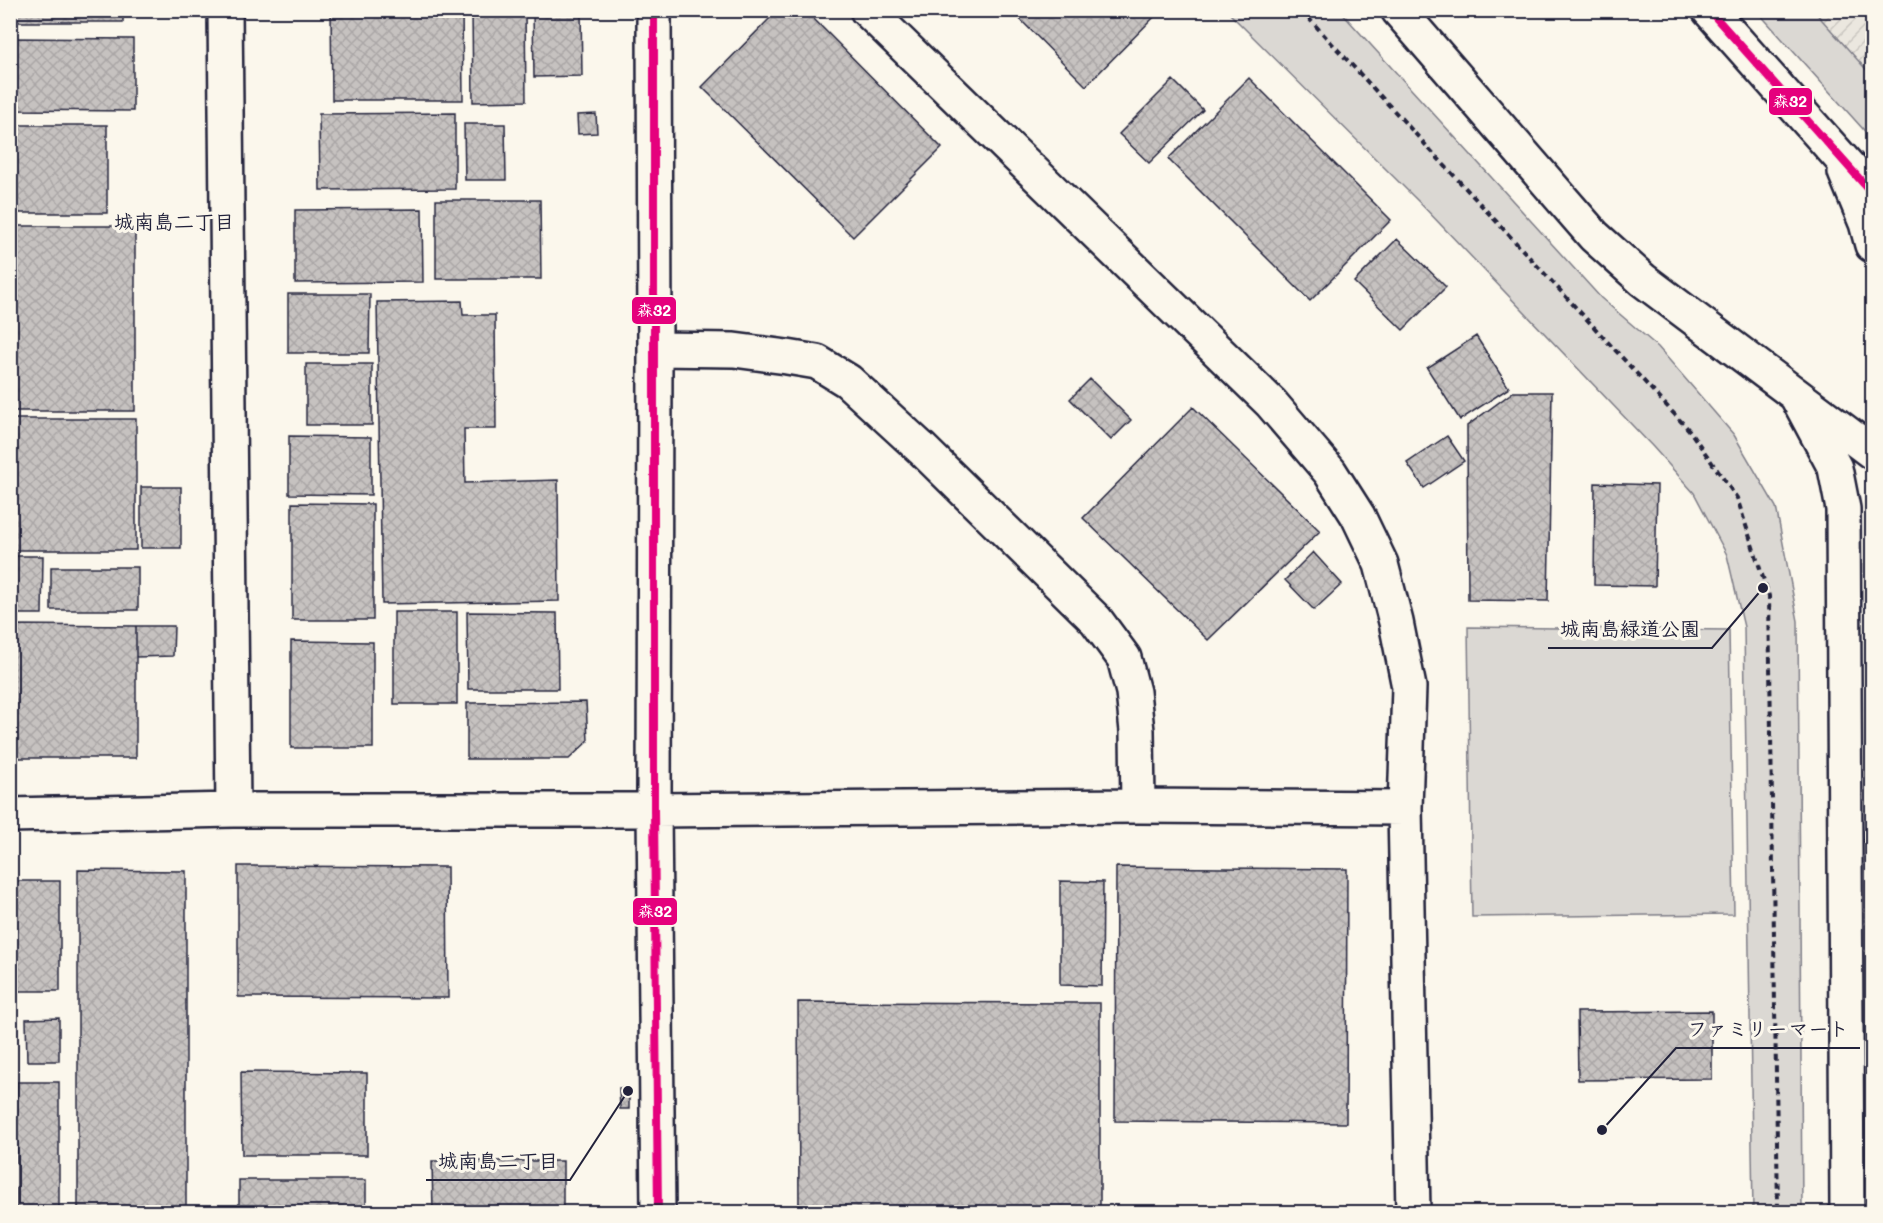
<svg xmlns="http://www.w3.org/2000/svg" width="1883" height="1223" viewBox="0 0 1883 1223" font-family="Mali,'Klee One',sans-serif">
<defs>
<pattern id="industrial-furrows" width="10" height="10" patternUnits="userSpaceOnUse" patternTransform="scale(1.5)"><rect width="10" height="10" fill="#ebe7df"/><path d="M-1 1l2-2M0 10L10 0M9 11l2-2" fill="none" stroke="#c9c6c0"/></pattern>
<pattern id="building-cross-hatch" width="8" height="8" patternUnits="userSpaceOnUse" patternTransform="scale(1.5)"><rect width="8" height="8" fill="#c6c2c0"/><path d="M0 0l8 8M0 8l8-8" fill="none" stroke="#aaa6a6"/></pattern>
</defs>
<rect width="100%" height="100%" fill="#fbf7ec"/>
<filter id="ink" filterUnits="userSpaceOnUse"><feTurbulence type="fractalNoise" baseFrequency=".0167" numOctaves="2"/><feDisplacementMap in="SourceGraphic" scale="12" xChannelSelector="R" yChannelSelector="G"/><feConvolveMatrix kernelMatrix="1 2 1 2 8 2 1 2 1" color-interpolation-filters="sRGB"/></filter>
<g filter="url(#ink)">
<path fill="url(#industrial-furrows)" d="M1814 11H1872V76Z"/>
<path fill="#dbd8d3" stroke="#7e7d87" stroke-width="1.5" d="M1227 11H1340L1601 298 1658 347 1734 435 1776 507 1798 621 1802 1212H1753L1744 627 1727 555 1694 493 1653 447 1420 203Z
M1757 11H1814L1872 76V139Z
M1468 627 1729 630 1734 914 1472 917Z"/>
<path fill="url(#building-cross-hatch)" stroke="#22223b" stroke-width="1.5" d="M10 10H123V22H10Z
M331 10H462L463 100H332Z
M472 10H525L526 101 473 102Z
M533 10H581L582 76 534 77Z
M778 10H805L942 148 853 237 702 87Z
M1011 10H1161L1086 86Z
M10 38 133 39V111L10 110Z
M1249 78 1391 220 1310 301 1168 159Z
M1173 80 1203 110 1149 163 1119 134Z
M455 113V189L320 190 319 114Z
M596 114 597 133 578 134 577 115Z
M464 124H505L506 180H465Z
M10 125H107V213H10Z
M436 200H540L541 279H436Z
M422 209 423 282 295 283V210Z
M11 226H135V411H11Z
M1397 239 1446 287 1403 330 1354 282Z
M288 294H370L369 353H288Z
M462 301 463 315H495L496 429H464L465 483 558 480 559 601 382 604 377 302Z
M1476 336 1509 388 1460 420 1427 368Z
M306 364H372V425H306Z
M1090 379 1131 420 1111 440 1070 399Z
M1513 392H1552L1548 601 1468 600 1467 426Z
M1193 407 1320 531 1208 640 1083 518Z
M11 419H136V550H12Z
M289 436 371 437V495L289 494Z
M1447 436 1464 461 1424 488 1407 463Z
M1595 483 1657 485 1655 586 1594 585Z
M141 487H181V548H141Z
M292 503 373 504V620H292Z
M1313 552 1342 584 1314 610 1285 580Z
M10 556H43L42 614H10Z
M51 567H138V610H51Z
M394 612H457V704H394Z
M467 612 557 613 558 689H468Z
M10 625 136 626V758H10Z
M136 626H174L173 656 136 657Z
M291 641 373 642V748H291Z
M586 702 588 741 569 759H467V703Z
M238 866 447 867 448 998 238 997Z
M1116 867 1347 869 1346 1123 1115 1121Z
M78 870 186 871V1212H78Z
M10 881H60V991H10Z
M1060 881 1103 882 1102 986 1060 985Z
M798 1002 1100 1003V1212H799Z
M1712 1011V1079L1578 1080 1577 1012Z
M59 1018V1061H27L26 1019Z
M241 1072 367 1073V1155H242Z
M17 1082H59V1212H17Z
M619 1088H629V1109H620Z
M432 1161H563V1212H433Z
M239 1180H366V1212H239Z"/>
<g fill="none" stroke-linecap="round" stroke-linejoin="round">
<defs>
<path id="secondary" d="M225 10 233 810
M654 10 655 349 654 810 658 1212
M867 10 1271 403 1330 472 1358 516 1381 564 1396 622 1409 687 1405 808 1413 1212
M1398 10 1594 236 1643 280 1872 452
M1709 10 1872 193
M1845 172 1866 223 1872 245
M655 349 734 350 787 357 817 362 848 381 922 449 1096 620 1124 658 1133 692 1137 731 1138 806
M1796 395 1835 468 1843 509 1847 1212
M10 815 233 810H654L1138 806 1405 808"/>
</defs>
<use href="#secondary" stroke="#22223b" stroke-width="38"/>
<path stroke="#22223b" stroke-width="4" stroke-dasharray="6 4.5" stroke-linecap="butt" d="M1301 10 1689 430 1737 498 1769 596 1778 1212"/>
<use href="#secondary" stroke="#fbf7ec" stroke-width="33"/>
<defs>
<path id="bus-1" d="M654 10V810L658 1212
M1709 10 1872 193"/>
</defs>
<use href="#bus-1" stroke="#fbf7ec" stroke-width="12"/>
<use href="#bus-1" stroke="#e5007d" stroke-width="8"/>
</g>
</g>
<g text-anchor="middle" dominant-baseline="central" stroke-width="6" stroke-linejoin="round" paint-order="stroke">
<g font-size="20" font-weight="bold" fill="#22223b" stroke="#fbf7ec">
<text x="174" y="221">城南島二丁目</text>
</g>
</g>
<path fill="none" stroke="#22223b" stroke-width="2" d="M1763 588L1712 648H1548M1602 1130L1676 1048H1860M628 1091L570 1180H426"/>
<g fill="#22223b" stroke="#fbf7ec" stroke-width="2">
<circle cx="1763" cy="588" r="6"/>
<circle cx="1602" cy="1130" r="6"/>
<circle cx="628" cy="1091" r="6"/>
</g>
<g font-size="20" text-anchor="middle" font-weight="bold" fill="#22223b" stroke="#fbf7ec" stroke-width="6" stroke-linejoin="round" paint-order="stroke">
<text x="1630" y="636">城南島緑道公園</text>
<text x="1768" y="1036">ファミリーマート</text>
<text x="498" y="1168">城南島二丁目</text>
</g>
<g stroke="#fbf7ec" stroke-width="2">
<rect x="1768" y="87" width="45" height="29" rx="6" fill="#e5007d"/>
<rect x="631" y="296" width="46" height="29" rx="6" fill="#e5007d"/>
<rect x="632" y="897" width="46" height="29" rx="6" fill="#e5007d"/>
</g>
<g font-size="16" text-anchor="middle" font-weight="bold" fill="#fff">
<text x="1790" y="107">森32</text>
<text x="654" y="316">森32</text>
<text x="655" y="917">森32</text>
</g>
<rect width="1883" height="1223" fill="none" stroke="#fbf7ec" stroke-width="36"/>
<rect x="18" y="18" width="1847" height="1187" fill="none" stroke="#22223b" stroke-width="2" filter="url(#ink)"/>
</svg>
